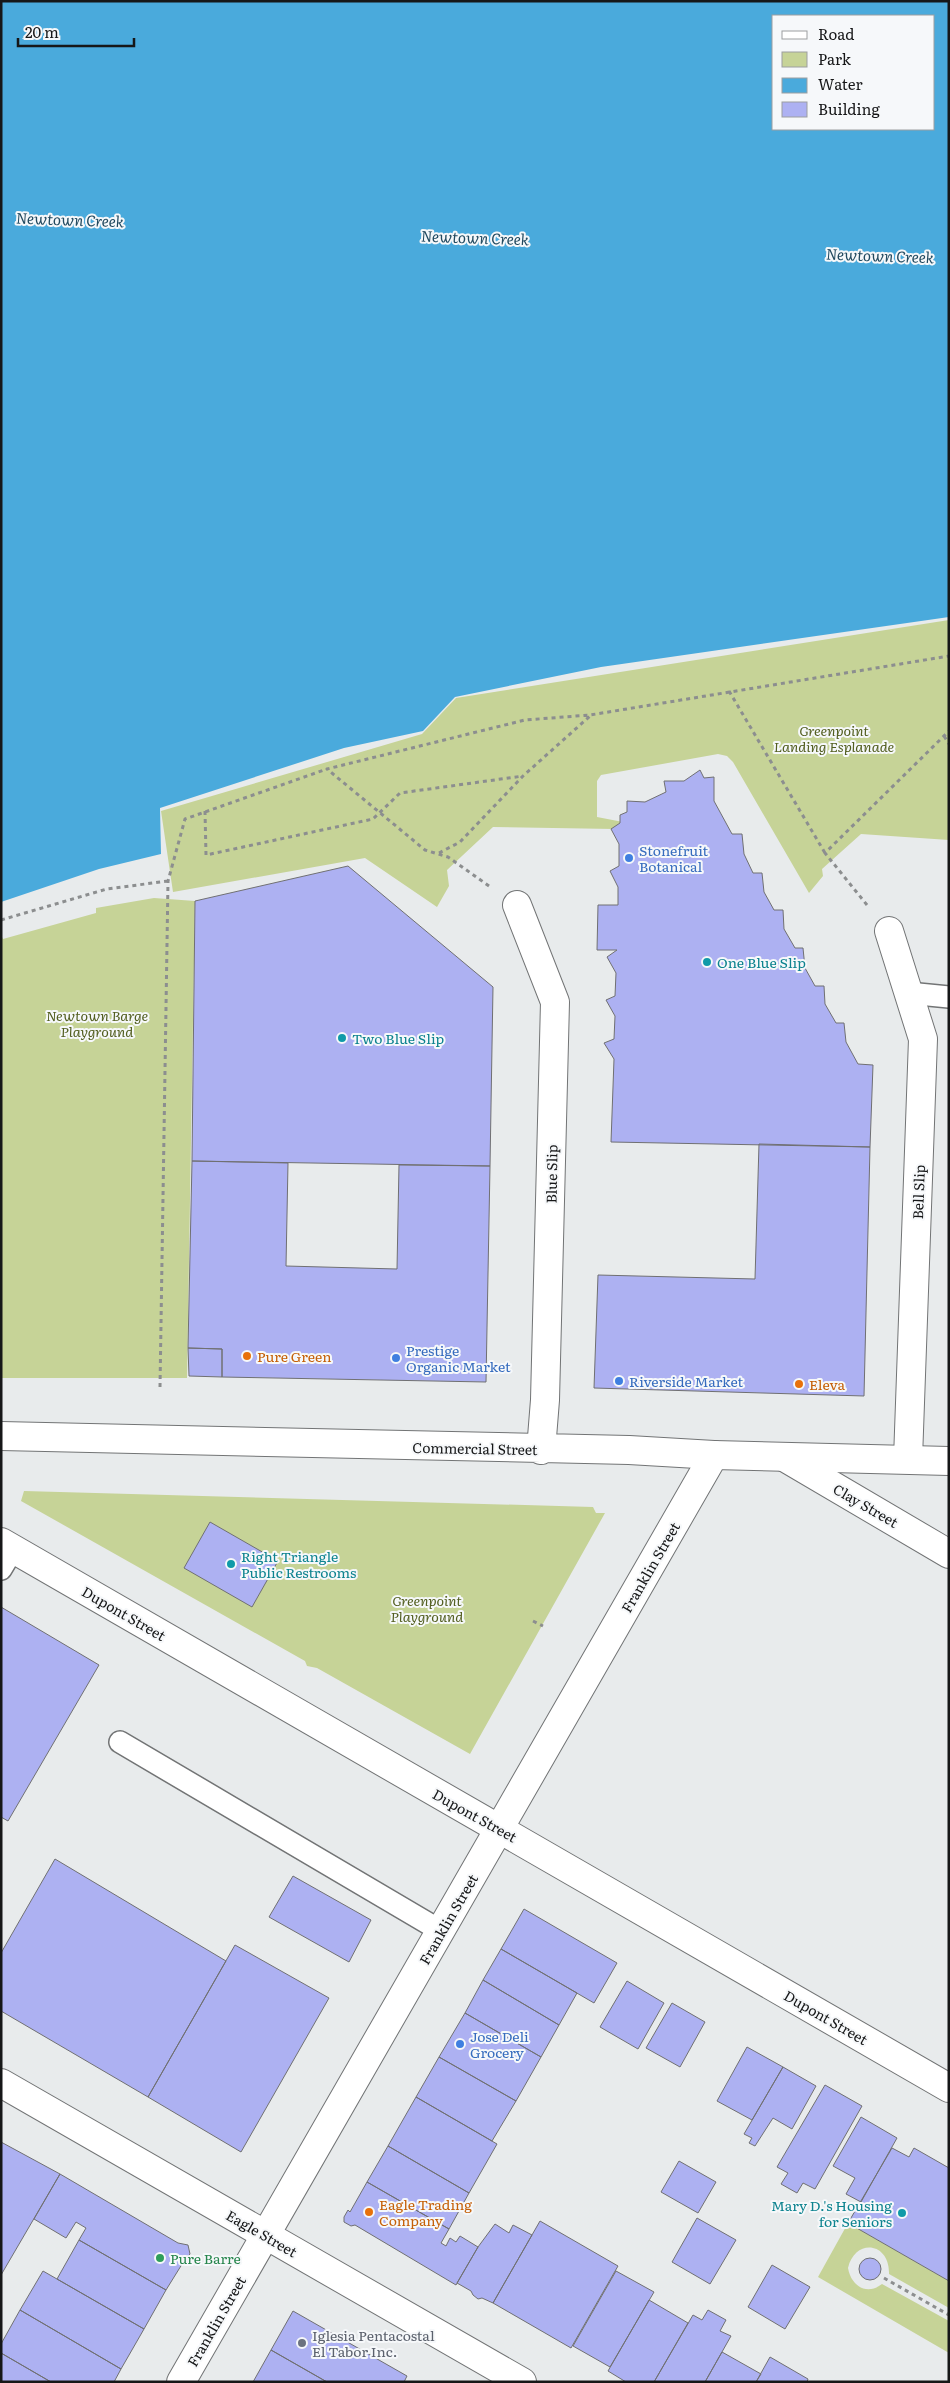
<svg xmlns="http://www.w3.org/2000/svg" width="950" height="2383" viewBox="0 0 950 2383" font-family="Literata,serif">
<rect width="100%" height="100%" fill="#e8ebec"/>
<path fill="#c6d397" d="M949 620V840L861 834 822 869 823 876 809 893 733 762 727 756 718 754 601 775 597 781V817L623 822 614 829 493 827 447 870 449 886 437 907 365 858 173 892 161 811 422 734 456 698Z
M154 898 195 901 187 1378H1V935L3 939 96 913V908Z
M24 1491 593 1507 596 1513H605L470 1754 317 1668 307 1666 305 1661 21 1501Z
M848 2223 949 2281V2308L889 2274C890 2242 855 2238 848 2268 851 2286 867 2296 882 2284L949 2321V2353L818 2277Z"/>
<path fill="#4aaadc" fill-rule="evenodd" d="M1 1H949V617L601 667 455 697 423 731 344 748 160 808 161 854 99 869 1 902ZM774 16H934V129H774Z"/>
<path fill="#adb1f2" stroke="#707072" d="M700 770 704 778 714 777V801L732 834H742L744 854 753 873H762L764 892 774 910H783L784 929 795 948H803L805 968 815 986H824L825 1004 836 1023H844L846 1042 858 1064 873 1065 870 1147 611 1142 614 1059 604 1043 614 1039 615 1016 606 1000 615 996 616 973 607 957 617 950H597L598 905H618V887L610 871 619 866V844L611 829 620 823V815L627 812V801L645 802 666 792 664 781H684Z
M348 866 493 987 490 1166 192 1161 195 901Z
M759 1144 870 1147 864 1396 594 1388 598 1275 755 1279Z
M192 1161 288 1163 286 1266 397 1269 399 1165 490 1166 486 1382 222 1377V1349L188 1348Z
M188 1348 222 1349V1377L189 1376Z
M210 1522 278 1561 252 1607 184 1568Z
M1 1607 99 1665 8 1821 1 1817Z
M55 1859 226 1961 148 2097 1 2011V1953Z
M293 1876 371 1920 349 1962 269 1917Z
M524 1909 617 1963 594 2003 501 1949Z
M235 1945 329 1998 241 2152 148 2097Z
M501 1949 577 1993 559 2025 483 1980Z
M483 1980 559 2025 541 2057 465 2013Z
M627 1981 664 2003 638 2049 600 2027Z
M672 2003 705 2022 680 2067 646 2048Z
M465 2013 541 2057 516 2101 439 2057Z
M747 2047 783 2067 752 2120 717 2101Z
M439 2057 516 2101 492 2141 416 2097Z
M783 2067 816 2086 792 2129 773 2118 755 2146 749 2143 752 2138 744 2134Z
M825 2085 862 2106 815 2189 803 2183 797 2193 781 2184 788 2173 777 2167Z
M416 2097 497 2144 469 2193 388 2146Z
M861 2117 897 2138 861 2202 846 2194 855 2178 833 2166Z
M1 2142 60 2174 1 2275Z
M388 2146 469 2193 449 2229 367 2182Z
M892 2148 909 2157 914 2148 949 2168V2281L848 2223Z
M679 2161 716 2182 698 2213 661 2192Z
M60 2174 178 2243 188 2245 190 2254 184 2261 166 2290 79 2240 86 2228 76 2222 66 2238 34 2219Z
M367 2182 449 2229 441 2243 446 2246 450 2238 456 2242 460 2236 478 2247 456 2285 355 2225 351 2226 344 2222V2217L348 2210 350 2212Z
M697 2218 736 2240 710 2284 672 2262Z
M540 2221 618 2266 571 2348 493 2303Z
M495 2224 509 2233 513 2225 532 2235 493 2303 482 2298 478 2299 473 2295 471 2291 457 2283 478 2247Z
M79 2240 166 2290 144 2329 57 2279Z
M859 2269a11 11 0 1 1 22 0a11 11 0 1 1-22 0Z
M772 2265 810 2287 785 2329 748 2307Z
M43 2271 144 2329 121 2369 20 2310Z
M616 2271 654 2292 610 2367 573 2346Z
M649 2300 688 2323 654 2382H626L608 2371Z
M20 2310 121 2369 114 2382H51L1 2353V2344Z
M708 2310 726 2320 720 2331 731 2336 705 2382H654L693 2315 702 2320Z
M293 2311 407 2376 404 2382H327L271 2350Z
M271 2350 327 2382H253Z
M722 2352 761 2374 756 2382H705Z
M1 2353 51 2382H1Z
M770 2357 808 2379 807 2382H756Z"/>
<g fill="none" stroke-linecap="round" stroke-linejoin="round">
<defs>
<path id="lane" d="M908 993 949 997
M1 1569 13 1549
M120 1742 441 1931"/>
<path id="street" d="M517 905 555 1002 545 1400 541 1450
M889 931 923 1039 908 1459
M1 1436 629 1450 714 1455
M784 1457 949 1554
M1 1542 949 2088
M1 2083 522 2382"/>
<path id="secondary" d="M181 2382 714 1455 949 1461"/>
</defs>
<use href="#lane" stroke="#727475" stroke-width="24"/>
<use href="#street" stroke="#727475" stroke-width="30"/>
<use href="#secondary" stroke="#727475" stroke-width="30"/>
<path stroke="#8c8e8f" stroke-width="3" stroke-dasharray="4 4" stroke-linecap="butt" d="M729 691 825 853
M944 736 949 744
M205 811 206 855 373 819 400 793 523 776
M439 853 460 842 523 776 590 716
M489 886 448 857 425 850 327 769 525 720 590 715 949 656
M867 905 825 853 949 731
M1 920 107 889 168 881
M160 1387 168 881 185 819 327 769
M533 1621 543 1626
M884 2278 949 2315"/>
<use href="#lane" stroke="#fff" stroke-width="21"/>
<use href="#street" stroke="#fff" stroke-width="28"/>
<use href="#secondary" stroke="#fff" stroke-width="28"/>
</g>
<g fill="#3f7fe0" stroke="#f6f8fa" stroke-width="2">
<circle cx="629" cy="858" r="5"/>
<circle cx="396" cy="1358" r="5"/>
<circle cx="619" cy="1381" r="5"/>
<circle cx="460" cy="2044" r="5"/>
</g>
<g fill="#0f9aa8" stroke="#f6f8fa" stroke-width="2">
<circle cx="707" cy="962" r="5"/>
<circle cx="342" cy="1038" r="5"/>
<circle cx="231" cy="1564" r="5"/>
<circle cx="902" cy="2213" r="5"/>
</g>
<g fill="#e8710a" stroke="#f6f8fa" stroke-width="2">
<circle cx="247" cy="1356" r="5"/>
<circle cx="799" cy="1384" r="5"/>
<circle cx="369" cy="2212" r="5"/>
</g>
<circle fill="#2e9e5b" stroke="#f6f8fa" stroke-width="2" cx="160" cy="2258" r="5"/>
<circle fill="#6b7280" stroke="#f6f8fa" stroke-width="2" cx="302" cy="2343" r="5"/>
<g text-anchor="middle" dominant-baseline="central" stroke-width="4" stroke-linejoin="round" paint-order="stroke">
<g font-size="14" font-style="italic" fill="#525e1f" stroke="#f6f8fa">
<text x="834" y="730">Greenpoint<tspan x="834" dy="16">Landing Esplanade</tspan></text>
<text x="97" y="1015">Newtown Barge<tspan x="97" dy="16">Playground</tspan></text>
<text x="427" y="1600">Greenpoint<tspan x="427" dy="16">Playground</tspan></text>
</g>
<g font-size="14" fill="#366cbe" stroke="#f6f8fa" text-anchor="start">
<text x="639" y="850">Stonefruit<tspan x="639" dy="16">Botanical</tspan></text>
<text x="406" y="1350">Prestige<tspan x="406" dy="16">Organic Market</tspan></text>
<text x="629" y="1381">Riverside Market</text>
<text x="470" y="2036">Jose Deli<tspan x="470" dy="16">Grocery</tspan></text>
</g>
<g font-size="14" fill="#0d838f" stroke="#f6f8fa" text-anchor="start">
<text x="717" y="962">One Blue Slip</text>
<text x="352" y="1038">Two Blue Slip</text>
<text x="241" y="1556">Right Triangle<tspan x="241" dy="16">Public Restrooms</tspan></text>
<text x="892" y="2205" text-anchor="end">Mary D.'s Housing<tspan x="892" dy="16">for Seniors</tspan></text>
</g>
<g font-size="14" fill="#161718" stroke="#f6f8fa">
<text transform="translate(551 1174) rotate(-89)">Blue Slip</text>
<text transform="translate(918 1192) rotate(-88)">Bell Slip</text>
<text transform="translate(475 1448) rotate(1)">Commercial Street</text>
<text transform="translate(866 1505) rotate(30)">Clay Street</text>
<text transform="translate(650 1567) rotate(-60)">Franklin Street</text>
<text transform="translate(124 1613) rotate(30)">Dupont Street</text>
<text transform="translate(475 1815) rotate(29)">Dupont Street</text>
<text transform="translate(448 1919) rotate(-60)">Franklin Street</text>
<text transform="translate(826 2017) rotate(30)">Dupont Street</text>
<text transform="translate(262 2233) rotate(30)">Eagle Street</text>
<text transform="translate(216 2321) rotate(-60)">Franklin Street</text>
</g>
<g font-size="14" fill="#c56008" stroke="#f6f8fa" text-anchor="start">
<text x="257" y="1356">Pure Green</text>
<text x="809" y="1384">Eleva</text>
<text x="379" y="2204">Eagle Trading<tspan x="379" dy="16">Company</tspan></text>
</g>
<g font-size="14" fill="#27864d" stroke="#f6f8fa" text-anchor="start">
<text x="170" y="2258">Pure Barre</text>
</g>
<g font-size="14" fill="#5b616d" stroke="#f6f8fa" text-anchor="start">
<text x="312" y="2335">Iglesia Pentacostal<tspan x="312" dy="16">El Tabor Inc.</tspan></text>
</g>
<g font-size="15" font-style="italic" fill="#21495f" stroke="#f6f8fa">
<text transform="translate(70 219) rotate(2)">Newtown Creek</text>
<text transform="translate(475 237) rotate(2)">Newtown Creek</text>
<text transform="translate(880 255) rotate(2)">Newtown Creek</text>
</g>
</g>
<rect width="950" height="2383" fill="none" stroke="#161718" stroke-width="5"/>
<rect x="772" y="15" width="162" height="115" fill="#f6f8fa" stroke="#9c9ea0"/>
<rect x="782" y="31" width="25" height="8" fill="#ffffff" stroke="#9c9ea0"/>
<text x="818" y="40" font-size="15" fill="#161718">Road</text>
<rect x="782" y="52" width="25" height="15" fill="#c6d397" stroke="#9c9ea0"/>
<text x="818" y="65" font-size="15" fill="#161718">Park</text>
<rect x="782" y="78" width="25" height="15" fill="#4aaadc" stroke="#9c9ea0"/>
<text x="818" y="90" font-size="15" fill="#161718">Water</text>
<rect x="782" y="102" width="25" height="15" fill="#adb1f2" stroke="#9c9ea0"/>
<text x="818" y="115" font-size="15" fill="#161718">Building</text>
<path d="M18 38v8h116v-8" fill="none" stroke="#161718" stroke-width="2.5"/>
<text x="25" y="38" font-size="15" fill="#161718" stroke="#f6f8fa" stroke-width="4" paint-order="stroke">20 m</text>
</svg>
